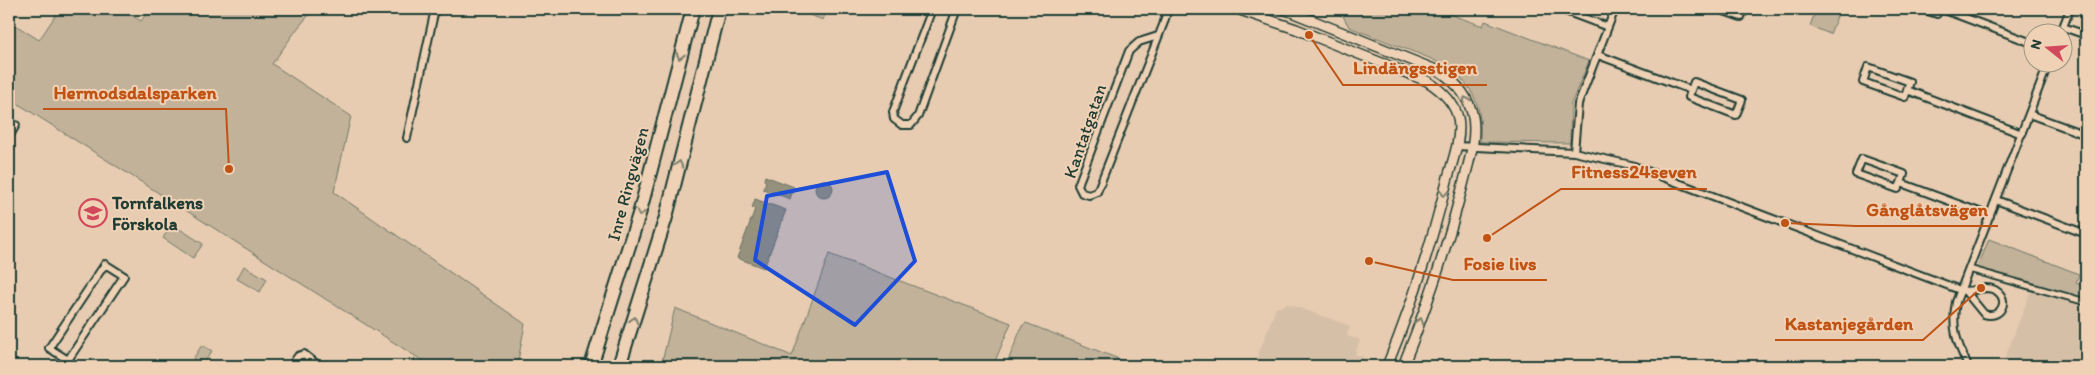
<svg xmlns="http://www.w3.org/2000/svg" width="2095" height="375" viewBox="0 0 2095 375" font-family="Itim,sans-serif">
<rect width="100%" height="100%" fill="#e7ccb1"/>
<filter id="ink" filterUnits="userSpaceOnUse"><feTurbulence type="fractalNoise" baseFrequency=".02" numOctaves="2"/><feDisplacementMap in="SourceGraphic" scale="10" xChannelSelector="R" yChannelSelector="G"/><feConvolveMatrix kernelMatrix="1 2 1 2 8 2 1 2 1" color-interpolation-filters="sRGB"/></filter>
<g filter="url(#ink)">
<path fill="#d5bfa6" d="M2031 290 2086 306V366H2002Z
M1288 304 1350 326 1347 336 1360 340 1355 354 1374 362 1372 366H1254L1276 308Z"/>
<path fill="#c2b29a" stroke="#707867" d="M60 9H121L141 21 150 9H199L202 11 203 9H314L297 29 272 64 351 116 334 192 525 324 517 366H431L9 98V21L39 40Z
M803 9H827L823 20 802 12Z
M1325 9H1435L1483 26 1485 21 1589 61 1571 104 1570 143 1480 142C1480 131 1481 118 1478 107 1467 71 1436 60 1403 48 1385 41 1367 34 1349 27L1343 16Z
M1816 9H1840L1830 34 1810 26Z
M172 224 203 244 193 258 163 238Z
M1989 239 2079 274 2076 283 2086 287V300L1977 269Z
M829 254 1011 323 993 366H661L675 308 792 356Z
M244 266 267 279 260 292 237 279Z
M1026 323 1137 366H1006L1022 326Z
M202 345 212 351 202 366 193 359Z"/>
<path fill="#95917d" stroke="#666f60" d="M765 176 794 187 790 199 763 189 766 182 764 180Z
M815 189a9 9 0 1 1 18 0a9 9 0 1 1-18 0Z
M755 199 786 210 764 268 737 258 755 209 752 208Z"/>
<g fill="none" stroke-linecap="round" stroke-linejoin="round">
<defs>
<path id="pedestrian" d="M1969 269 2086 302"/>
<path id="minor" d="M932 9 893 112 894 119 902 125H911L918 116 957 9
M1560 9 1608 27
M1718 9 1741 17 1744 9
M1922 9 1937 14 1939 9
M1942 9 2032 43
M2063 27 2086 35
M2061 32 2070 9
M1158 36 1139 42 1129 51 1078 185 1082 193 1089 195 1097 192 1163 25 1168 9
M1598 55 1691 90 1689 97 1736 115 1742 100 1694 82 1691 90
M1907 90 1905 97 1863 82 1868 67 1910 82 1907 90 2022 134
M2029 114 2086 135
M9 137 16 125
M407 138 435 9
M1456 146 1574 152 1631 165 1960 290C1972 294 1982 284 1995 290 2011 299 2001 320 1984 314L1966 292
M1574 152 1578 104 1615 9
M1901 183 1898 189 1856 174 1862 159 1904 174 1901 183 1990 216
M1996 200 2086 234
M64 366 124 276 105 264 49 348 68 360
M291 366 298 356 304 354 319 366
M1968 366C1957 343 1951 328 1956 302L2049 62"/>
<path id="tertiary" d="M1284 9 1441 72C1457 83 1469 98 1473 117 1477 140 1468 164 1463 185 1447 247 1427 307 1403 366
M1240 10 1296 29 1427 81C1441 90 1454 101 1458 118 1462 138 1452 162 1447 181 1431 244 1412 306 1387 366"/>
<path id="motorway" d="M591 366 640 211 693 9
M619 366 666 217 719 9"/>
</defs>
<use href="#pedestrian" stroke="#1f3d34" stroke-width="9"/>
<use href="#minor" stroke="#1f3d34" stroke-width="10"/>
<use href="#tertiary" stroke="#1f3d34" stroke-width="12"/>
<use href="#motorway" stroke="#1f3d34" stroke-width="16"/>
<use href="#pedestrian" stroke="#efd2b6" stroke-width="5"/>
<use href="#minor" stroke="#efd2b6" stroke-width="6"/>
<use href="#tertiary" stroke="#efd2b6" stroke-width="9"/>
<use href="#motorway" stroke="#efd2b6" stroke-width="12"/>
</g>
<defs><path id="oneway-chevron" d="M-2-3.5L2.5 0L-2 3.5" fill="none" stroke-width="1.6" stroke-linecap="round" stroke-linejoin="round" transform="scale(1.25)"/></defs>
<g stroke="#7d806e">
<use href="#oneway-chevron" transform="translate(680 56) rotate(104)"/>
<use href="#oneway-chevron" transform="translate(1466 100) rotate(-117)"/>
<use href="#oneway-chevron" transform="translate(679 164) rotate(-76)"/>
<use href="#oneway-chevron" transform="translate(1444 193) rotate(104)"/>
<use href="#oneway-chevron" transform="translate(640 213) rotate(106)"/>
<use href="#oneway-chevron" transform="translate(634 320) rotate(-73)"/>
<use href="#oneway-chevron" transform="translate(1420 321) rotate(-71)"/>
</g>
</g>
<path fill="#1d4ed8" fill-opacity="0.2" stroke="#1d4ed8" stroke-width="4" stroke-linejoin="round" d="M887 172 915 261 855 325 755 260 767 196Z"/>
<defs>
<symbol id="school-ring" viewBox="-11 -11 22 22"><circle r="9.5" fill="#efd2b6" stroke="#d1495b" stroke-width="1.5"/><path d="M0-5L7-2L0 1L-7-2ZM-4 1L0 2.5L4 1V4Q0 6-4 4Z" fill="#d1495b"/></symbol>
</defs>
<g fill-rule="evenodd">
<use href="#school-ring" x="77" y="197" width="32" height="32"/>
</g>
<g text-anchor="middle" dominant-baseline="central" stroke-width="4" stroke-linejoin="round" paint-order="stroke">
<g font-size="18" fill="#1f3d34" stroke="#efd2b6">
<text transform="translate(1085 131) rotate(-71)">Kantatgatan</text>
<text transform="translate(628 184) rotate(-75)">Inre Ringvägen</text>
</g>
<g font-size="18" font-weight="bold" fill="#1f3d34" stroke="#efd2b6" text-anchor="start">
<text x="112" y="203">Tornfalkens<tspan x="112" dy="21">Förskola</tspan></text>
</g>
</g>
<path fill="none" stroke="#c05314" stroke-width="2" d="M1309 35L1343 85H1487M229 169L226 109H43M1487 238L1561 189H1707M1785 223L1856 226H1998M1369 261L1453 280H1547M1981 288L1923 340H1775"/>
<g fill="#c05314" stroke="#efd2b6" stroke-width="2">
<circle cx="1309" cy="35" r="5"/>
<circle cx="229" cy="169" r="5"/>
<circle cx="1487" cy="238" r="5"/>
<circle cx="1785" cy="223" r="5"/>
<circle cx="1369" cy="261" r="5"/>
<circle cx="1981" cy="288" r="5"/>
</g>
<g font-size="19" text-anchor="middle" font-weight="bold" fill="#c05314" stroke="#efd2b6" stroke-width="4" stroke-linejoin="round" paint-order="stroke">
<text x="1415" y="74">Lindängsstigen</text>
<text x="135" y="99">Hermodsdalsparken</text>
<text x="1634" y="178">Fitness24seven</text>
<text x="1927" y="216">Gånglåtsvägen</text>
<text x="1500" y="270">Fosie livs</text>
<text x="1849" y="330">Kastanjegården</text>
</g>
<rect width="2095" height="375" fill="none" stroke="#efd2b6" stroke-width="30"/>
<rect x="15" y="15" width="2065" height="345" fill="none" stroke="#1f3d34" stroke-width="2" filter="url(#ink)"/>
<g transform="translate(2048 48) rotate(287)"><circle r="24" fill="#efd2b6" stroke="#9c9682"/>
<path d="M0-4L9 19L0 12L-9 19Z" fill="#d1495b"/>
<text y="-8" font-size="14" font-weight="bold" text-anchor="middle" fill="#1f3d34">N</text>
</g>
</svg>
